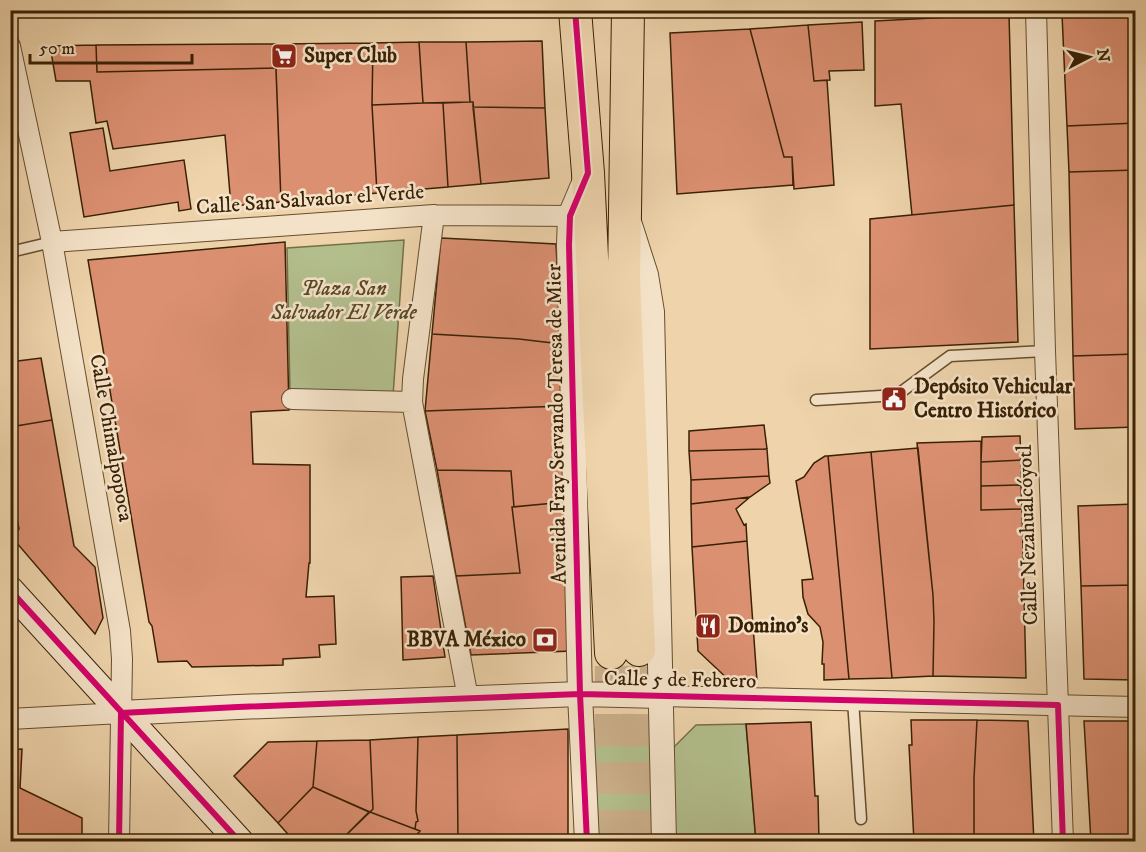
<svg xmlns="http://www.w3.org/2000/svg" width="1146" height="852" viewBox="0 0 1146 852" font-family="'IM FELL DW Pica',serif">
<rect width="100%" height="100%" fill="#eed3ab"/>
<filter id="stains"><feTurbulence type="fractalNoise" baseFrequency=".00333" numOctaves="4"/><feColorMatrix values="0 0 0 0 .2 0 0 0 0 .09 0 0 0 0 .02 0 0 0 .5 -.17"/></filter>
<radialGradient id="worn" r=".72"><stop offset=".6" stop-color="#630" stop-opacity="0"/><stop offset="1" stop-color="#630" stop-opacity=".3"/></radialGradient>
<path fill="#b3be8d" stroke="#767048" stroke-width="1.5" d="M404 240 393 396 290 393 287 248Z
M603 716 645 717 655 729 660 841H595L592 734Z
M746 724 756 841H676L674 828V747L696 725Z"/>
<path fill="#dc9072" stroke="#392104" stroke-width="1.5" d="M1009 14 1014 205 912 215 901 104 875 106V21Z
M1062 14H1136V123L1067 126Z
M862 22 864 70 829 71 830 80 814 81 808 25Z
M808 25 814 81 827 80 834 185 794 189 792 157H784L750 29Z
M750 29 784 157H792L793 185 677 194 670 33Z
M542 41 545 108 473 107V102H470L466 42Z
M419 42H466L470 102 423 103Z
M419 42 423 103 372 105 373 43Z
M373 43 372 105 377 193 281 202 275 44Z
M275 44 276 68 97 72 96 45Z
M96 45 97 72 276 68 281 202 231 206 225 135 113 149 107 121 96 123 90 81H56L50 46Z
M470 102H473L481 184 448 187 443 103Z
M423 103H443L448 187 377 193 372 105Z
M473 107 545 108 549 178 481 184Z
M1136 123V170L1069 172 1067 126Z
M103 128 110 171 184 160 191 209 179 211 178 202 84 217 70 133Z
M1136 170V354L1073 356 1069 172Z
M1014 205 1018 342 870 349V219Z
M441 238 556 244 561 344 519 339 432 334Z
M285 242 289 410 251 412 253 464 310 465V563H309L306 597 334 596 336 644 319 645 320 657 283 659V665L192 667 187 661 158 662 152 626 149 622 88 260Z
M432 334 519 339 561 344 564 406 425 411Z
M1136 354V427L1075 429 1073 356Z
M41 358 52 420 10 427V362Z
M562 406 564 502 514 507 511 471 437 470 425 411Z
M52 420 74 546 95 567 103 618 95 634 16 542 10 538 19 529 10 482V427Z
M764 425 767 449 689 451V431Z
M1020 436 1021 460 981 462 982 437Z
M981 441V510L1022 509 1026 678 933 676 934 621 933 595 917 443Z
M918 448 933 595 934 621 933 676 892 678 871 452Z
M767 449 769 476 691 480 689 451Z
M871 452 892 678 849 679 828 456Z
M825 456H828L849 679 824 680V664H822L823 642 820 627 808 614 803 597 802 580 813 579 796 481 804 477 814 463Z
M1021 460V485L981 486V462Z
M437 470 511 471 514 507H512L520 573 456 576Z
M769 476 770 483 750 497 691 504V480Z
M10 482 19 529 10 536Z
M1021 485 1022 509 981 510V486Z
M750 497 736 509 744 525 746 524 747 541 692 547 691 504Z
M565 502 572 651 471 655 456 576 520 573 512 507Z
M1136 504V585L1081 586 1078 506Z
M747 541 757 681 731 682 698 651 692 547Z
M433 576 445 657 403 660 401 577Z
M1136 585V680L1084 679 1081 586Z
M911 720H977L974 778V842H914L909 745H912Z
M977 720 1028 721 1034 842H974V778Z
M1084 721H1136V842H1091Z
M811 722 815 796H818L819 842H756L746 724Z
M568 729V842H458L457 735Z
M457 735 458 842H410L420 831 415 829 416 822 418 821 416 811 418 737Z
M418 737 416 811 418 821 416 822 415 829 420 831 370 812 373 809 370 740Z
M370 740 373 809 370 812 313 787 317 741Z
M317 741 313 787 278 823 234 776 268 742Z
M22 749 20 788 82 818V842H10V750Z
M313 787 369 812 339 842H295L278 823Z
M370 812 420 831 410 842H339Z"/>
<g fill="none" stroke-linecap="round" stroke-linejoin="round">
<path stroke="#caaf8a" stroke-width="32" stroke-dasharray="32 16" stroke-linecap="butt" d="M610 842 611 653
M636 842 639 650"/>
<defs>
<path id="service" d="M10 252 52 242
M816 400 897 395 950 356 1045 351
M853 700 861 819"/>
<path id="minor" d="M1036 10 1045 351 1063 842
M10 46 52 242 120 631 122 659 119 842
M434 215 413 379 412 402 468 698
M52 242 434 215 570 216
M292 399 412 402
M661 696 1136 707
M10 719 121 713"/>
<path id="tertiary" d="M586 178 570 216 569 245 580 694 587 842
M630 225 646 275 652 312 664 842
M121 713 238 707 580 694 661 696"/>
<path id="secondary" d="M10 590 240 842"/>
<path id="primary" d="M575 10 588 173 611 653
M628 10 624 279 639 650"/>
</defs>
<use href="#service" stroke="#664e2e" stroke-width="13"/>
<use href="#minor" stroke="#664e2e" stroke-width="22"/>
<use href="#tertiary" stroke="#664e2e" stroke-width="26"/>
<use href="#secondary" stroke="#392104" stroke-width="29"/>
<use href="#primary" stroke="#392104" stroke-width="34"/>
<use href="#service" stroke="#f4e2c8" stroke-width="10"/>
<use href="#minor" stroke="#f4e2c8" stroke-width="20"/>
<use href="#tertiary" stroke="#f4e2c8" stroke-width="24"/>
<use href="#secondary" stroke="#f4e2c8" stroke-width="27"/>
<use href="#primary" stroke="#eed3ab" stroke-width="32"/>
<defs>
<path id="cycleway" d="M575 10 588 173 570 216 569 245 580 694 587 842
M10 590 240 842
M121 713 238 707 580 694 1058 705 1063 842
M119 842 121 713"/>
</defs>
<use href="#cycleway" stroke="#f4e2c8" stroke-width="10"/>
<use href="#cycleway" stroke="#d6006c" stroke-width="6"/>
</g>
<defs>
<symbol id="supermarket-square" viewBox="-11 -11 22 22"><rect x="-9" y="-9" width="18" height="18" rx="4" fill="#8f2418" stroke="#f4e2c8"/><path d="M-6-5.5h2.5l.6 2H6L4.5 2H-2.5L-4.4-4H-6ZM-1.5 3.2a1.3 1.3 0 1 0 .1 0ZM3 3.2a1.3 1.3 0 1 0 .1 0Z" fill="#fff"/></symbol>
<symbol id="civic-square" viewBox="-11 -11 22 22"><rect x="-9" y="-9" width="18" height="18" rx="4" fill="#8f2418" stroke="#f4e2c8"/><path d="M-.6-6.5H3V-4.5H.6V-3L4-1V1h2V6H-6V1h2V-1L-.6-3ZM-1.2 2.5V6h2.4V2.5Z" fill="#fff"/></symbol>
<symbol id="restaurant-square" viewBox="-11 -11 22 22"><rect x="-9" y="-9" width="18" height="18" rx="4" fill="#8f2418" stroke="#f4e2c8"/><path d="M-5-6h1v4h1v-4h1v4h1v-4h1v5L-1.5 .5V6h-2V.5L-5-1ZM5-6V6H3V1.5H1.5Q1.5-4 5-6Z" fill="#fff"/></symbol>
<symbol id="bank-square" viewBox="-11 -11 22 22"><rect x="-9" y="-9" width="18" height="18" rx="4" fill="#8f2418" stroke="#f4e2c8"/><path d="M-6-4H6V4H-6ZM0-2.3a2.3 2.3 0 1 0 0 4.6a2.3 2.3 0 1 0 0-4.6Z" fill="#fff"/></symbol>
</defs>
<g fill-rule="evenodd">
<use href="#supermarket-square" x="269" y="41" width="30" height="30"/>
<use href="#civic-square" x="879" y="384" width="30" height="30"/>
<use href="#restaurant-square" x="693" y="611" width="30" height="30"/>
<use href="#bank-square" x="530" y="625" width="30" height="30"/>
</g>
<g text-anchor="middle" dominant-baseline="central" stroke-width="5" stroke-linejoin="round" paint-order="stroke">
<g font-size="21" font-weight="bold" fill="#392104" stroke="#f4e2c8" text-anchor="start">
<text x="304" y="56">Super Club</text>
<text x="914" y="387">Depósito Vehicular<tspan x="914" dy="24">Centro Histórico</tspan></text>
<text x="728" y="626">Domino's</text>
<text x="526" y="640" text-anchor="end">BBVA México</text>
</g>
<g font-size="21" fill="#392104" stroke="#f4e2c8">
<text transform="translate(310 200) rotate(-4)">Calle San Salvador el Verde</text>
<text transform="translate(557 424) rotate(-91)">Avenida Fray Servando Teresa de Mier</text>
<text transform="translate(111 438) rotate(80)">Calle Chimalpopoca</text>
<text transform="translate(1028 535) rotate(-92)">Calle Nezahualcóyotl</text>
<text transform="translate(680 680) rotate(1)">Calle 5 de Febrero</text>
</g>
<g font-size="21" font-style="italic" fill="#584826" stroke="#f4e2c8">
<text x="344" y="289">Plaza San<tspan x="344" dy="24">Salvador El Verde</tspan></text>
</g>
</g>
<rect width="1146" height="852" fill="none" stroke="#eed3ab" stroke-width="36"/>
<rect x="12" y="12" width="1122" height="828" fill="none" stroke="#392104" stroke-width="3"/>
<rect x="18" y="18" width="1110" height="816" fill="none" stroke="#392104" stroke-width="1.5"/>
<g transform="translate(1089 57) rotate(83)" stroke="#f4e2c8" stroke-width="4.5" paint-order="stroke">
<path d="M0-4.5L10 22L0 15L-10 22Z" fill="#392104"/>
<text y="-9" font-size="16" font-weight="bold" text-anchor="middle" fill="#392104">N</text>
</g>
<path d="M30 54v9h162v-9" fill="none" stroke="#392104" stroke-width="3"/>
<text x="39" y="54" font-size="18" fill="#392104" stroke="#f4e2c8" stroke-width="4.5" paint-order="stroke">50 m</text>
<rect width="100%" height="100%" filter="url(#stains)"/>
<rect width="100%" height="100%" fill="url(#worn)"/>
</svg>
